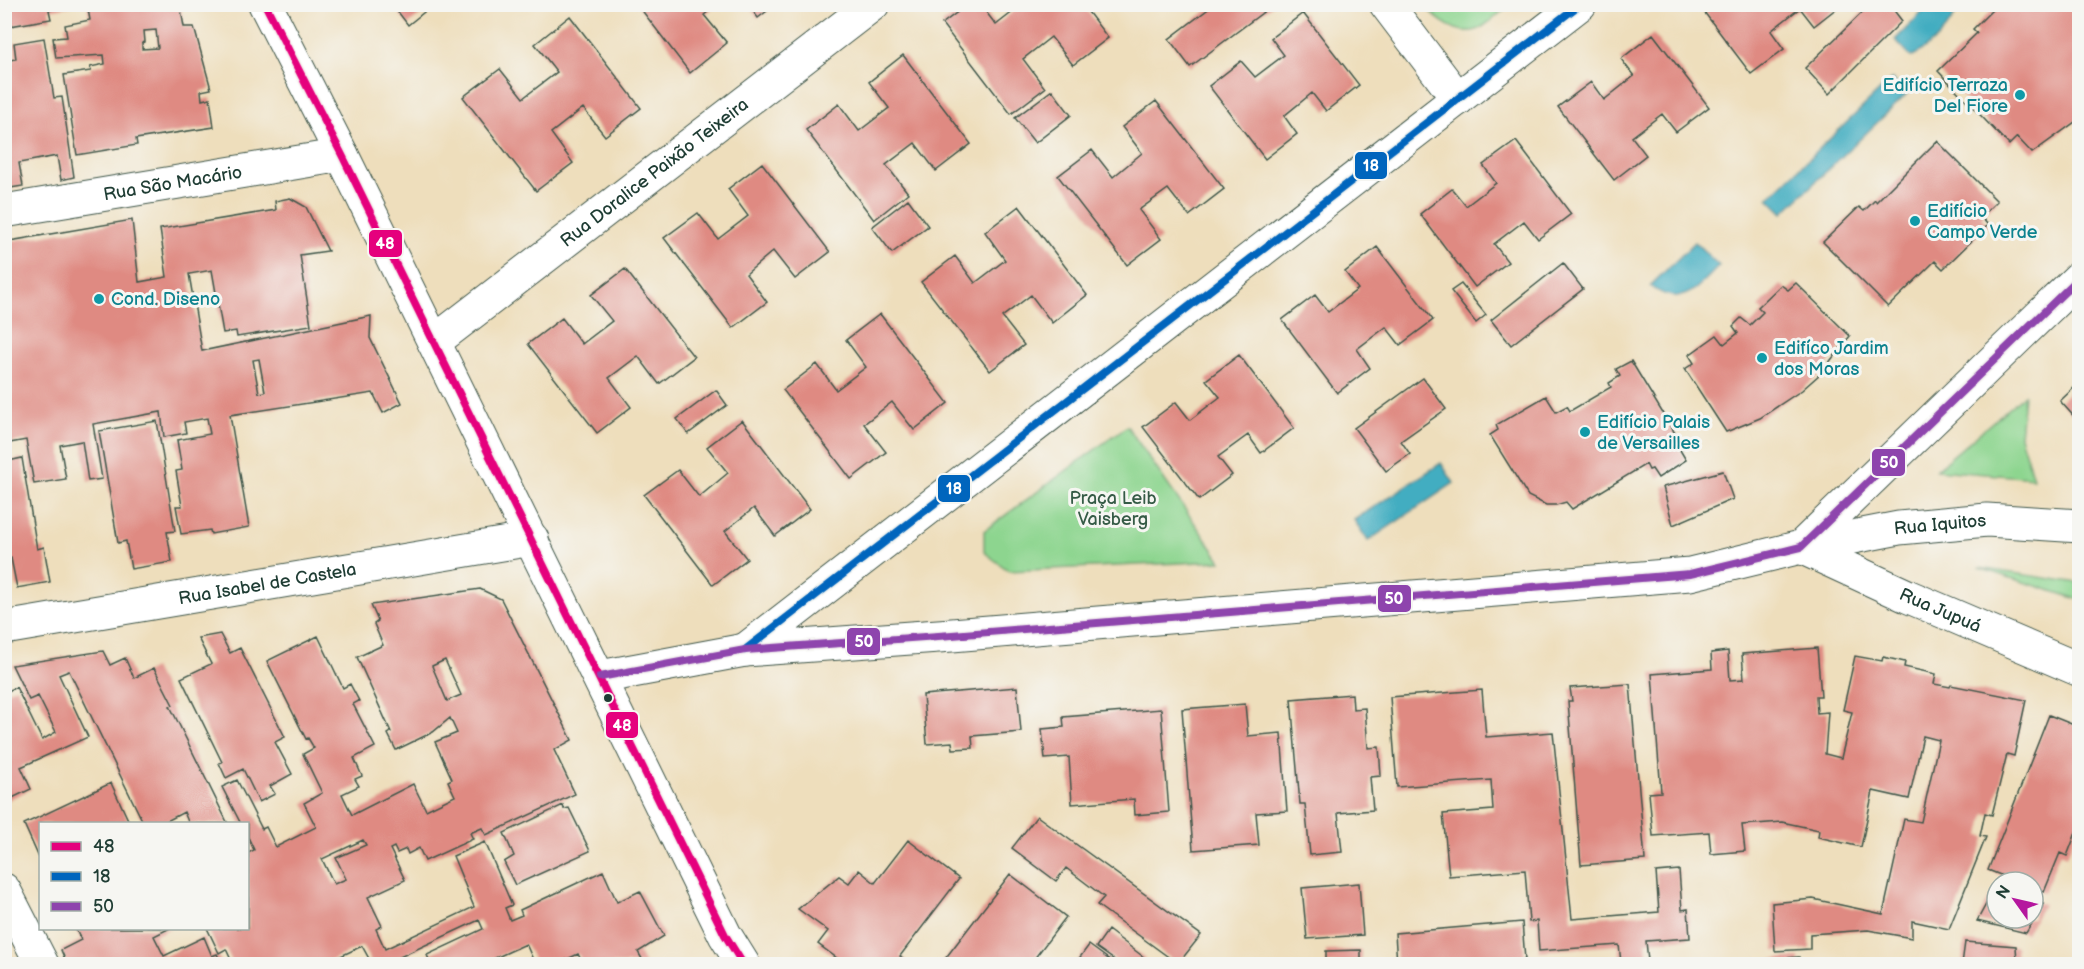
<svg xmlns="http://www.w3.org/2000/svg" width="2084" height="969" viewBox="0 0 2084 969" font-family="'Balsamiq Sans',sans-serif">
<rect width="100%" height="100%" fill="#f6f6f2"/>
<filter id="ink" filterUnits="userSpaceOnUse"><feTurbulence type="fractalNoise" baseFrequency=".0167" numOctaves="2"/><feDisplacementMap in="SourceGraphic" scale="12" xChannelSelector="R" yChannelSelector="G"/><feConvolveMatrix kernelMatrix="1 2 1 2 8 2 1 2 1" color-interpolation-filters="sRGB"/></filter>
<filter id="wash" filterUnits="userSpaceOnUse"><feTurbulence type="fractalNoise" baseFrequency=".008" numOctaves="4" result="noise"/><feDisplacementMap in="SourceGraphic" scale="24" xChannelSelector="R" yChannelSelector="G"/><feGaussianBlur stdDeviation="1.35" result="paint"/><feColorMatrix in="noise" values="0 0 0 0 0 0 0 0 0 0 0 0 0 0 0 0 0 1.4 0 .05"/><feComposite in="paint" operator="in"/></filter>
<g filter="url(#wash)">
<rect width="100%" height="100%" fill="#eedebc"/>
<path fill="#8dd58f" stroke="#568962" stroke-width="1.5" d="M1424 5H1510C1500 12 1490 23 1479 29 1459 38 1436 19 1424 5Z
M2024 395 2020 436 2033 478 1936 470Z
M1127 426 1221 561 1009 571 984 552V531Z
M1979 568 2079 583V600L2074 598Z"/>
<path fill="#42adc1" stroke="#30757a" stroke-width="1.5" d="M1930 4 1954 5 1958 9C1948 30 1932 46 1911 57L1895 40Z
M1892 79 1907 94 1783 213 1768 198Z
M1695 242 1719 266C1697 288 1682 310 1650 286Z
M1441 463 1454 483 1368 541 1354 520Z"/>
<g id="blocks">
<path fill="#df8a82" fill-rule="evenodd" d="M4 4H72V6L49 10 51 19 4 27Z
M87 4H180L184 27H194L211 89 201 91 202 100 210 98 214 127 136 139 137 145 77 155 64 75 91 71 90 67 105 64 104 55 56 58 53 38 67 37 65 25 90 20ZM156 30 158 48 142 49V43L145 42 144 31Z
M392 4H434L408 25Z
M637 4H718L704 15 727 43 690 73Z
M748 4H776L758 18Z
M968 4H980L996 25 1023 4H1082L1108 38 1073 65 1051 37 1023 59 1045 88 1011 114 942 24Z
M1215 4H1274L1190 67 1169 39Z
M1698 4H1842L1814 26 1800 8 1771 31 1784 49 1751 74Z
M1871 4H1889L1902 21 1829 94 1805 68Z
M1998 4H2079V119L2032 153 2017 137 2009 145 1938 71 1977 33 1973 29Z
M1303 13 1359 85 1326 111 1312 93 1284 116 1297 134 1265 159 1209 86 1241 61 1255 77 1284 55 1271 38Z
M570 16 641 108 605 136 583 108 551 133 573 163 536 191 463 97 500 69 523 98 557 72 535 44Z
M1653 34 1709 107 1676 132 1662 114 1632 137 1646 155 1614 180 1558 107 1591 82 1604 100 1634 76 1621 59Z
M44 38 54 98 62 97 74 177 61 180 57 156 19 163 23 186 4 189V61L16 59 14 43Z
M903 55 971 144 936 171 915 143 886 165 908 193 874 220 806 130 839 104 859 131 889 108 869 82Z
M1052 90 1071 115 1035 143 1015 118Z
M1156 101 1224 189 1189 216 1168 189 1139 210 1161 239 1127 265 1058 176 1092 150 1113 177 1142 153 1122 127Z
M1516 141 1571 214 1538 239 1524 221 1494 244 1508 262 1475 287 1420 214 1452 189 1466 206 1496 183 1483 165Z
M1937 141 1997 201 1981 217 1988 225 1943 269 1935 261 1888 307 1823 242 1859 207 1864 211 1875 200 1876 202Z
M762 163 830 252 795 279 773 251 746 274 767 302 733 328 664 238 698 213 718 239 748 216 728 189Z
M290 198 306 207 328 251 300 255 311 325 237 337 236 331 223 333 212 270 189 274 202 351 371 316 370 338 402 403 383 413 373 393 230 415 249 527 211 534 210 530 181 534 176 506H182L176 471 182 470 177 440 210 434 207 418 184 422 186 433 164 437 161 412 93 424 102 479 88 481 82 441 60 445 66 479 34 484 26 440 4 444V242L132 220 139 282 167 277 160 229 276 210 275 201ZM259 359 265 392 259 393 253 360Z
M908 199 928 226 892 253 872 227Z
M1019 206 1087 295 1052 323 1031 295 1002 317 1024 345 990 371 921 282 955 256 975 283 1005 260 985 232Z
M1377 247 1433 320 1400 345 1386 327 1357 349 1370 368 1337 393 1282 320 1315 295 1328 312 1358 289 1345 272Z
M1563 263 1583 289 1511 345 1491 320Z
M625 269 694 357 659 384 638 356 609 378 631 407 597 433 528 344 562 318 582 344 612 321 591 295Z
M1796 283 1850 336 1820 374 1802 390 1760 418 1726 432 1685 369 1694 363 1689 355 1717 335 1724 344 1738 333 1733 326 1741 318 1750 325 1763 312 1758 307 1781 285 1788 290Z
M1461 284 1486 315 1476 323 1451 291Z
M880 314 948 403 914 430 892 402 864 424 886 452 851 479 783 390 817 364 836 390 866 367 846 340Z
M1239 355 1294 428 1261 453 1248 435 1218 457 1232 475 1199 500 1143 427 1176 402 1190 420 1220 397 1206 380Z
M1631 361 1684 448 1680 450 1686 460 1658 478 1652 469 1649 470 1646 464 1572 509 1566 502 1556 505H1546L1528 496 1490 435 1498 430 1496 425 1546 396 1556 412 1567 406 1570 411 1611 387 1609 383 1620 376 1616 369Z
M1423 378 1446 409 1401 441 1410 454 1386 471 1354 428Z
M2079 383V422L2060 401Z
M716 390 727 405 688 434 677 419Z
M742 420 810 509 775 536 754 508 725 531 747 559 713 585 644 495 678 470 699 497 728 473 707 447Z
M157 421 175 531 167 532 172 562 131 569 126 541 118 543 99 431Z
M22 458 37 549 44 547 50 582 17 588 11 558 4 559V462Z
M1723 471 1733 499 1673 525 1663 487Z
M480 589 501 599 572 740 554 750 575 794 486 835 482 828 470 833 473 839 425 861 419 848 408 854 406 849 397 853 394 847 390 849 405 880 368 897 382 926 376 929 385 949 474 907 453 856 485 842 512 905 505 908 510 920 522 915 520 910 603 871 617 902 640 891 664 936 638 952 645 964H583L578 954 557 964H535L526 944 482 964H431L427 955 483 929 479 920 385 964H372L362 946 324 964H233L226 949 219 953 207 928H248V853L254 850 248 837V824H241L222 787 237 780 262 829 266 827 276 847 316 827 304 803 322 793 303 754 314 748 308 738 306 739 267 661 318 636 343 688 350 684 359 701 353 704 375 747 354 758 362 776 355 779 359 786 342 794 352 815 413 784 426 810 455 796 448 781 452 779 435 742 457 733 450 718 433 732 396 750 388 734 391 732 357 657 383 645 374 624 378 621 371 605ZM445 660 461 695 447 701 432 666ZM363 840 366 845 336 858 346 879 334 884 322 859Z
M220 634 230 653 240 648 285 737 275 742 292 774 270 786 275 794 259 802 243 769 226 778 219 763 222 762 181 678 211 664 198 638Z
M1817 648 1821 696H1816L1817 713 1828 712 1825 754 1841 758 1852 712 1843 710 1855 656 1882 661 1883 657 1905 662 1904 667 1936 674 1934 684 1950 687 1951 685 2026 700 2014 756 2007 754 1992 815 1985 813 1980 836 1986 837 1949 929 1912 921V938L1868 930 1810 934V949L1775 951 1772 903 1813 899 1883 914 1904 819 1921 822 1939 740 1923 736 1909 799 1873 791 1861 847 1818 837 1819 830 1782 822 1742 825 1745 851 1711 854 1709 832 1653 836 1649 793 1661 792 1652 674 1712 669 1711 653 1728 651 1730 680 1744 679 1742 654Z
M103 651 110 665 125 658 134 678 154 668 173 705 170 706 228 824H189L184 812 161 824H144L69 671 59 675 88 737 21 767 31 789 4 802V693L16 687 42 740 56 732 38 696 29 700 12 665Z
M1630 684 1645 860 1581 865 1568 701H1572L1570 688Z
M1017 687 1021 732 972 736 973 748 953 749 952 742 927 744 923 695Z
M1482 690 1486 737 1553 732 1572 919 1659 912 1656 872 1679 870 1682 910 1688 909 1690 938 1646 941 1648 961 1621 962 1619 945 1539 951 1537 921 1529 922 1525 870 1449 876 1443 814 1493 810 1491 780 1397 787 1390 697Z
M1352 694 1353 709 1365 708 1368 748 1379 747 1381 776 1370 777 1373 810 1338 813 1342 852 1310 855 1305 804H1300L1291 699Z
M1245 704 1248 736 1281 733 1287 811 1256 813 1259 845 1193 850 1182 709Z
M1161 709 1169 812 1135 815 1134 799 1072 804 1069 757 1045 759 1042 729 1064 727 1063 717Z
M2049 715 2079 727V825L2067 856 2060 853 2044 892 2033 888V882H2018L1988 870Z
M111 783 130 824H40V860L24 824Z
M563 805 564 809 569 808 590 851 515 885 504 862 514 856 504 833Z
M1037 816 1201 935 1178 964 1097 905 1104 897 1066 868 1056 881 1012 848Z
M908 840 959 879 900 956 911 964H845L818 944 828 931 798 909 839 876 849 883 859 870 875 883Z
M1010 874 1066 917 1034 959 1042 964H941Z
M1359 883 1363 935 1307 939 1302 888Z
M1990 897 1997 899V918H2033V902L2044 904 2026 933 1977 921Z
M1522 922 1525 960H1513V964H1429V962L1397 964 1395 933Z
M75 928H170L154 936 164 956 204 937 212 956 217 954 222 964H67L61 950 81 940Z
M1108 930 1145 958 1140 964H1120L1096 947Z
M1965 942 2016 946 2017 964H1962Z
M1089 945 1115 964H1075Z
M1361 950V964H1326V951Z
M1799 957 1800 964H1729V962Z"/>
</g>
</g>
<g filter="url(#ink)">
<use href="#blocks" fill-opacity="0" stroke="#3e5548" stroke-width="1.5"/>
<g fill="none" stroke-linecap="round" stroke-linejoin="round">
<defs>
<g id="street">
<path d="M1386 4 1458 99"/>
<path id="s1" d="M4 211 342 155"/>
<path id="s2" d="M434 342 873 4"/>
<path id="s3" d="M1801 547 1907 596 2080 670"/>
<path id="s4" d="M1801 547 1899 528 1987 520 2080 526"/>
<path id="s5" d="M4 628 532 539"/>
<path d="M745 650 1580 4"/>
<path d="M600 677 745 650 952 635 1690 574 1801 547 2080 277"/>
<path d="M4 890 42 964"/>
</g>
<path id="secondary" d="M265 4 342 155 725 935 743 964"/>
</defs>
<use href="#street" stroke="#3e5548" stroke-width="35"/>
<use href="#secondary" stroke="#3e5548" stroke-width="35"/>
<use href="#street" stroke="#fff" stroke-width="33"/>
<use href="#secondary" stroke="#fff" stroke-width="33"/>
<defs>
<path id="bus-1" d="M265 4 342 155 725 935 743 964"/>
<path id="bus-2" d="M745 650 1580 4"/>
<path id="bus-3" d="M600 677 745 650 952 635 1690 574 1801 547 2080 277"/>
</defs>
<use href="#bus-1" stroke="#f6f6f2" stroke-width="12"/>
<use href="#bus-2" stroke="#f6f6f2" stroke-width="12"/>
<use href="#bus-3" stroke="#f6f6f2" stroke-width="12"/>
<use href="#bus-1" stroke="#e5007d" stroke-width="8"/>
<use href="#bus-2" stroke="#0065bd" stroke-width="8"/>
<use href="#bus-3" stroke="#8e44ad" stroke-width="8"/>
</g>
</g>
<g fill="#0f9aa8" stroke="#f6f6f2" stroke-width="2">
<circle cx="2020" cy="95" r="6"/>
<circle cx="1915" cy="221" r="6"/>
<circle cx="99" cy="299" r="6"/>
<circle cx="1762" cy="358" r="6"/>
<circle cx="1585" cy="432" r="6"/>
</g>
<circle fill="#1f3d34" stroke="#f6f6f2" stroke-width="2" cx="608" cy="698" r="5"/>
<g text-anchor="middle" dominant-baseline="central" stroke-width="6" stroke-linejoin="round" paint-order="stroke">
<g font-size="18" fill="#0d838f" stroke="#f6f6f2" text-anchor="start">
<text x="2008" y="85" text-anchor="end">Edifício Terraza<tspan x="2008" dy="21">Del Fiore</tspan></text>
<text x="1927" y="211">Edifício<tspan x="1927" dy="21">Campo Verde</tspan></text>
<text x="111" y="299">Cond. Diseno</text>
<text x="1774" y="348">Edifíco Jardim<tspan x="1774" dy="21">dos Moras</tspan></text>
<text x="1597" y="422">Edifício Palais<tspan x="1597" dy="21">de Versailles</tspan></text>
</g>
<g font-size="18" fill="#1f3d34" stroke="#f6f6f2">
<text stroke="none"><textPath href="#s2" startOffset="278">Rua Doralice Paixão Teixeira</textPath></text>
<text stroke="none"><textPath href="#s1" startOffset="171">Rua São Macário</textPath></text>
<text stroke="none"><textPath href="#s4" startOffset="141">Rua Iquitos</textPath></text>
<text stroke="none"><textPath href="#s5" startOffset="267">Rua Isabel de Castela</textPath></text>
<text stroke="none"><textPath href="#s3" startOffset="153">Rua Jupuá</textPath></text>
</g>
<g font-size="18" fill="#355b46" stroke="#f6f6f2">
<text x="1113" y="498">Praça Leib<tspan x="1113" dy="21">Vaisberg</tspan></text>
</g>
</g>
<g stroke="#f6f6f2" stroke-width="2">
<rect x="1354" y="151" width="34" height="29" rx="6" fill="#0065bd"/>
<rect x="368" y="229" width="35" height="29" rx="6" fill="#e5007d"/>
<rect x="1871" y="448" width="35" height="29" rx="6" fill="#8e44ad"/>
<rect x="937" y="474" width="34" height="29" rx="6" fill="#0065bd"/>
<rect x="1377" y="584" width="35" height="29" rx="6" fill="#8e44ad"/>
<rect x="846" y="627" width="35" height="29" rx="6" fill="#8e44ad"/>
<rect x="605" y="711" width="34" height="28" rx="6" fill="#e5007d"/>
</g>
<g font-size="16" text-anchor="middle" font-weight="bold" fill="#fff">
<text x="1371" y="171">18</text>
<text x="385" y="249">48</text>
<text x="1889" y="468">50</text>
<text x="954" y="494">18</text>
<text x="1394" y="604">50</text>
<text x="864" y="647">50</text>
<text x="622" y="731">48</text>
</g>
<rect width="2084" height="969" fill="none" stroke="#f6f6f2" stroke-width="24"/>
<rect x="39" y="822" width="210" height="108" fill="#f6f6f2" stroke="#a0aca6" stroke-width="1.5"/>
<rect x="51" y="842" width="30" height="9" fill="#e5007d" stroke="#a0aca6" stroke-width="1.5"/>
<text x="93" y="852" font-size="18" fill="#1f3d34">48</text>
<rect x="51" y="872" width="30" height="9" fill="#0065bd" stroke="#a0aca6" stroke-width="1.5"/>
<text x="93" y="882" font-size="18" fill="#1f3d34">18</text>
<rect x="51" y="902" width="30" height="9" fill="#8e44ad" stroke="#a0aca6" stroke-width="1.5"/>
<text x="93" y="912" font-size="18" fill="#1f3d34">50</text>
<g transform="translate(2015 900) rotate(304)"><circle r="28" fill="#f6f6f2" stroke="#a0aca6" stroke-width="1.5"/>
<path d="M0-4.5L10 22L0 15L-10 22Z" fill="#b5179e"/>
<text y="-9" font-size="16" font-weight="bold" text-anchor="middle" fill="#1f3d34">N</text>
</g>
</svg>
